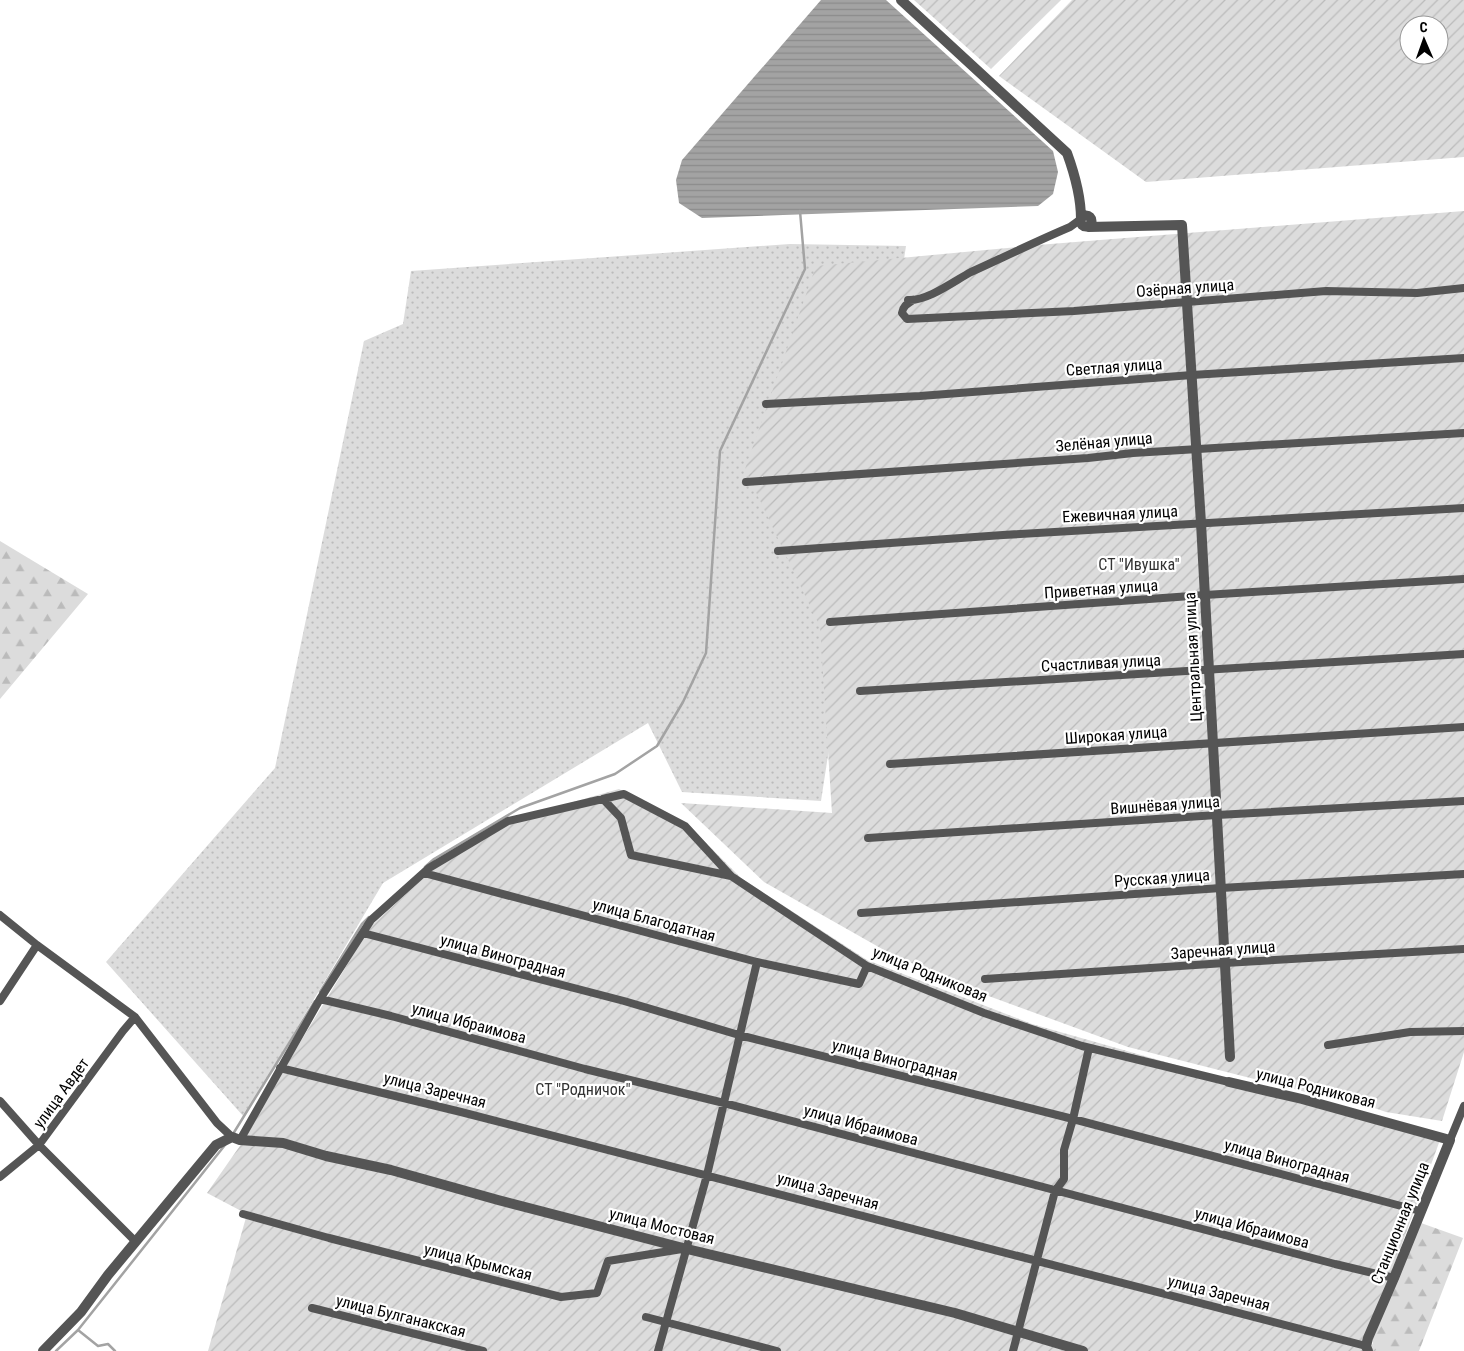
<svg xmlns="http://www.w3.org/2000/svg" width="1464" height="1351" viewBox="0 0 1464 1351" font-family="'Roboto Condensed',sans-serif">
<defs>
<pattern id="grass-dots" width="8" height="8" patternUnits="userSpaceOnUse" patternTransform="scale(1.25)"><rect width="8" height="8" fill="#dcdcdc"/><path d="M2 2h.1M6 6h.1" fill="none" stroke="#bbb" stroke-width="1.8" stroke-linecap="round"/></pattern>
<pattern id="forest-firs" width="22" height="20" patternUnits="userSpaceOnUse" patternTransform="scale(1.25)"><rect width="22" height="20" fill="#dcdcdc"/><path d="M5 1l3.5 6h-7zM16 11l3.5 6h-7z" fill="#bbb"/></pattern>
<pattern id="garden-furrows" width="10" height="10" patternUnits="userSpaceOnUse" patternTransform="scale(1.25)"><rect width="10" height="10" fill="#dcdcdc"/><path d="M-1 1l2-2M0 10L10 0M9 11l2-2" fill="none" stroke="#bbb"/></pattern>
<pattern id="water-rules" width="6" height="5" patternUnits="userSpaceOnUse" patternTransform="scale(1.25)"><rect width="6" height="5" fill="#a3a3a3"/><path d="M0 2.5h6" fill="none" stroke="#8b8b8b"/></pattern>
</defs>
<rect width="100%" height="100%" fill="#fff"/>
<path fill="url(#grass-dots)" d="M790 244 906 246 821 801 682 792 648 723 383 883 244 1117 106 962 275 768 364 341 403 324 411 271Z"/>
<path fill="url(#forest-firs)" d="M0 541 88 594 0 699Z
M1421 1223 1463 1238 1419 1351H1374L1371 1331Z"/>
<path fill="url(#garden-furrows)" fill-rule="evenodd" d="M914 0H1061L991 69Z
M1072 0H1464V157L1146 182 999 76ZM1409 25H1439V55H1409Z
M1464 211V1052L1442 1121 1386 1112 1354 1101 1306 1092 1128 1047 975 991 891 954 764 882 681 803 832 813 820 627 745 469 816 266 1038 245Z
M619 789 688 825 741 878 867 960 1032 1024 1440 1140 1368 1337 1377 1351H208L247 1214 207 1193 244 1140 284 1069 370 927 438 865 503 822Z"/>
<path fill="url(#water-rules)" d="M821 0H886L1053 151 1058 172 1053 194 1038 206 702 218 679 203 676 180 682 160Z"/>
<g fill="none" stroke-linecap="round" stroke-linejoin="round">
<path stroke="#a3a3a3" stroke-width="2.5" d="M425 867 434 859 520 808 615 774 657 746 683 702 706 653 720 451 805 269 800 211
M320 992 362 924 369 917
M233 1134 315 1001
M78 1330 98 1346 108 1344 115 1351
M56 1351 78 1330 225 1145"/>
<path stroke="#555" stroke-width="8" d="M908 300C928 301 954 281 971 272 1004 257 1037 241 1070 227L1081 219
M913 300C907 304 903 306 902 313L907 319 1074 311 1326 291 1417 293 1464 288
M766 404 920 396 1192 375 1464 358
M746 482 1088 458 1133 453 1464 433
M778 551 1003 535 1464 508
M830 622 1205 595 1464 579
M860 691 1464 654
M890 764 1464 727
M603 799 621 818 631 855 731 876
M868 838 1217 815 1464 801
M424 873 757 962 859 984 867 966
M861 913 1221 888 1464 874
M0 915 37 945 135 1017 217 1123 232 1137
M363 933 624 1001 739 1035 1073 1119 1420 1211
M985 979 1225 963 1464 949
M320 999 391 1016 585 1069 724 1103 1335 1264 1394 1278
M0 1001 37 945
M1328 1045 1410 1032 1464 1031
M280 1068 461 1112 1366 1346
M0 1101 39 1145 135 1241
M240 1140 320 999 371 920 429 868 508 821 624 794 685 826 731 876 867 966 984 1013 1082 1046 1229 1082
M1450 1140 1464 1106
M0 1177 39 1145 123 1031 135 1017
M243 1214 329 1238 561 1297 597 1293 608 1261 682 1249
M312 1308 483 1351
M646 1317 777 1351
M658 1351 707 1175 757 962
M1013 1351 1055 1191 1064 1179V1150L1073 1119 1089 1048"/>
<path stroke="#555" stroke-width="10" d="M901 0 1067 153C1075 175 1081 196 1081 219
M1080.5 221a5.5 5.5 0 1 1 11 0a5.5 5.5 0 1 1-11 0Z
M1088 227 1182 225 1201 523 1230 1057
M1229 1082 1302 1099 1450 1140 1394 1278 1368 1338 1366 1346 1368 1351
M43 1351 81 1312 108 1275 216 1145 232 1137 240 1140 283 1143 326 1156 391 1170 498 1200 687 1249 955 1313 1083 1351"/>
</g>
<g text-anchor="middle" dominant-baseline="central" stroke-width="4.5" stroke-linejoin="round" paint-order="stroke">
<g font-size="16" fill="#000" stroke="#fff">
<text transform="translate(1185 288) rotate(-4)">Озёрная улица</text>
<text transform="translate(1114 367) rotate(-4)">Светлая улица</text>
<text transform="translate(1104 442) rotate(-5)">Зелёная улица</text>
<text transform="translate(1120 514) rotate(-3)">Ежевичная улица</text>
<text transform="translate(1101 589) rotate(-4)">Приветная улица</text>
<text transform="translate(1193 657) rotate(-93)">Центральная улица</text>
<text transform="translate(1101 663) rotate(-3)">Счастливая улица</text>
<text transform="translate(1116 735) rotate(-4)">Широкая улица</text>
<text transform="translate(1165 805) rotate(-4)">Вишнёвая улица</text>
<text transform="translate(1162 878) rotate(-4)">Русская улица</text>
<text transform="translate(654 920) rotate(15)">улица Благодатная</text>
<text transform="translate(1223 950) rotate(-4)">Заречная улица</text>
<text transform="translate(503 956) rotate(15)">улица Виноградная</text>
<text transform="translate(930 974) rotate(22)">улица Родниковая</text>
<text transform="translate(469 1023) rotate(15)">улица Ибраимова</text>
<text transform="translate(895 1060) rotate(14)">улица Виноградная</text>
<text transform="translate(1316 1088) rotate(14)">улица Родниковая</text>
<text transform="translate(435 1090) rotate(14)">улица Заречная</text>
<text transform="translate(61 1093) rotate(-54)">улица Авдет</text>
<text transform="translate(861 1125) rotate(15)">улица Ибраимова</text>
<text transform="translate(1287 1161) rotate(15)">улица Виноградная</text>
<text transform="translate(828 1191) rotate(15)">улица Заречная</text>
<text transform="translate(1400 1223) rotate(-68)">Станционная улица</text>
<text transform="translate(662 1226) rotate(14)">улица Мостовая</text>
<text transform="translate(1252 1228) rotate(15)">улица Ибраимова</text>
<text transform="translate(478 1262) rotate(14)">улица Крымская</text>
<text transform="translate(1219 1293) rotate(14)">улица Заречная</text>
<text transform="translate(401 1316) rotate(14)">улица Булганакская</text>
</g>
<g font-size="16" fill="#333" stroke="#fff">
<text x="1139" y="564">СТ "Ивушка"</text>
<text x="583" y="1089">СТ "Родничок"</text>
</g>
</g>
<g transform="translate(1424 40) rotate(358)"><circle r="24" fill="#ffffff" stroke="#999999"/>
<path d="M0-4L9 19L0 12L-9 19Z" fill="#000000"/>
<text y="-8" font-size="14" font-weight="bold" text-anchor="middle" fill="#000000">С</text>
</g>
</svg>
